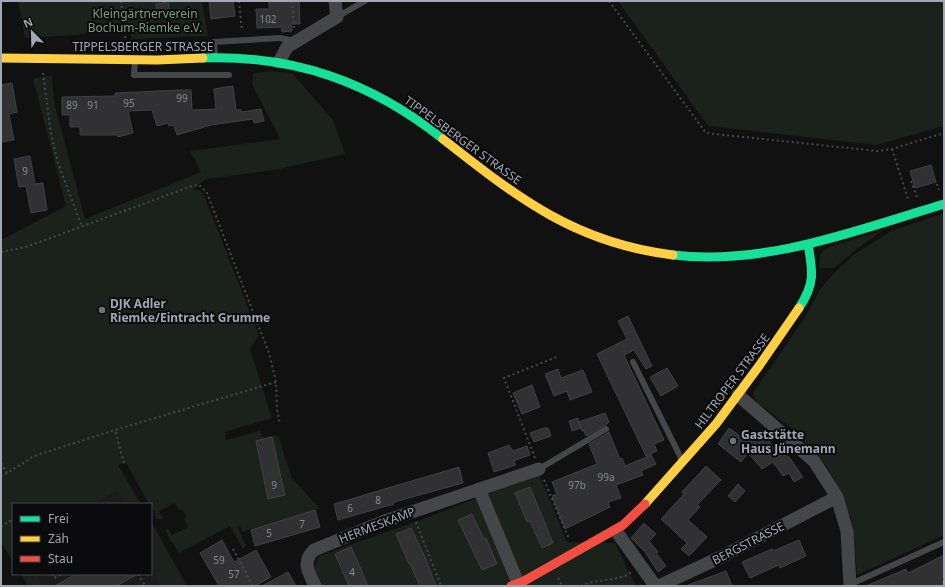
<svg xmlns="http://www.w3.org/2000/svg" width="945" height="587" viewBox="0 0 945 587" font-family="'Noto Sans',sans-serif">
<rect width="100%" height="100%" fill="#111"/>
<path fill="#1b1b1d" d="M117 491 123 504H95Z
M151 564 160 586H43L37 574H151Z"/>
<path fill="#1b211b" d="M18 1H202L208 36 132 39 127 25 77 35 25 38Z
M618 1H944V126L876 145 708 126Z
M272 71 292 73 333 120 345 154 275 170 206 179 193 189 199 190 203 193 259 335 250 349 272 418 225 432 226 440 260 431 262 437 278 435 292 478 320 509 242 532 240 526 238 528 246 545 243 549 230 526 179 553 172 542 170 541 166 531 168 528 172 535 188 527 184 519 186 517 182 509 179 510 175 503 159 511 163 519H157L151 504H149L126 463 118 465 141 504H123L117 491 95 504H13V561L1 543V240L66 206 33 79 52 75 54 102 85 219 201 172 190 151 280 139 252 84 253 73Z
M944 213V535L857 575 853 524 840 489 821 458 791 428 756 402 753 393 805 317 821 288 837 270 855 254 891 231Z
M882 231 857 249 834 268H819L820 255 824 250 834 245Z
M539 474 567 542 615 543 636 586H321L314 567 319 556 426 518Z
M151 521 187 586H160L151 564Z
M21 574H37L43 586H28Z"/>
<path fill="#313133" stroke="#404145" d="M209 1H233L235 16 211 19Z
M269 1H299L300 24H291L292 31 282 32 281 27 257 28 256 9H269Z
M168 2 170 13 158 15 156 4Z
M12 83 17 112 9 114 14 140 1 142V85Z
M233 86 236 110H241L242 112 261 109 264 121 254 123 253 119 211 125 177 135 174 125 169 126 168 123 157 126 152 110 128 111 133 133 118 137 117 135H80V127H70V115H62V97L115 96V93L180 90H191L192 110 216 109 214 89Z
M30 156 35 184 43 183 47 210 31 213 26 186 19 187 14 159Z
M931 165 936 182 915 188 910 171Z
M628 316 652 366 646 369 634 350 624 355 664 440 654 444 657 451 646 456 597 354 627 339 618 321Z
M667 368 678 386 661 396 650 377Z
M558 369 561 378 583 370 592 392 570 400 567 391 554 396 545 374Z
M532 385 540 407 522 414 513 393Z
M605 413 609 422 606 425 586 436 584 431H582L579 422Z
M578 418 581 428 572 431 569 421Z
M544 428H548L551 436 534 442 530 433Z
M729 428 746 440 762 430 775 450 789 457 803 477 794 482 789 473 783 476 773 462 762 469 748 453 741 462 718 444Z
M609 432 620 459 622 458 625 466 651 455 656 464 641 471 643 475 616 485 621 498 608 502 610 507 565 529 552 496 557 494 552 482 597 464 589 444Z
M272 437 285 495 268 499 256 441Z
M509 445 513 451 527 446 530 455 516 460 514 461 516 465 494 472 488 453Z
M706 466 721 480 697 505 700 507 688 520 707 537 689 556 681 549 687 543 661 519 684 494 682 492Z
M459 467 463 483 394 502V504L338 520 334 504Z
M738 484 745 491 735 502 728 496Z
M530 487 553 543 542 548 530 521 527 522 515 493Z
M315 510 320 527 255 546 251 530Z
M472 514 484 539 486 538 497 564 482 570 458 520Z
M644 523 656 534 649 541 658 552 656 553 666 566 658 572 645 552 631 538Z
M411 528 425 557 436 586H420L410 564H409L396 534Z
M222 540 234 562 256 550 271 577 255 586H219L200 553Z
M799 540 806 556 780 568 779 565 750 578 742 562 772 549 773 551Z
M351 547 357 560 368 586H349L335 554Z
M944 555V577L941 578 944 586H866L906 569 908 573Z
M726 571 732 586H688V585Z
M288 572 296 586H262Z
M76 574H138L116 586H55Z"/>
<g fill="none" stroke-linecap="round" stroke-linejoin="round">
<path stroke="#47484c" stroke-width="2" stroke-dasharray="2 3" stroke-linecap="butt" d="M43 1H44
M121 1 126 44
M239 1 242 31
M292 1 294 28
M609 1 706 133 877 151 892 149 944 133
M43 73 51 134 58 163 82 227
M892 149 908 199
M911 181 917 197
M937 184 939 190
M1 252 26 247 192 186 199 185 207 193 269 353 276 382 277 410 280 424
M535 458 504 378 559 356
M1 463 7 473
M124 463 115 430 276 382
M1 477 34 456 115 430
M544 480 569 539
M416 522 441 586
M1 527 9 521 13 522
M233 549 253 586
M52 574 54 578 63 574
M138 574 145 586
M558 578 562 586
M581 586C597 578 617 582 632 572"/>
<path stroke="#45464a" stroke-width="6" d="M337 17 365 1
M215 56 214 42 280 38 294 41
M135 61 134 75H229
M633 362 682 460
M539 469 606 429
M851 584 944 542"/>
<path stroke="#45464a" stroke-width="13" d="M279 62 287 47 337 17 335 1
M738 395 814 461 837 497 847 531 850 586
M479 489 518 583
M616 531 654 584 658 586
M315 586C309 572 301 563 314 550L385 521 539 469
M659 586 721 557 837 497"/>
<path stroke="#16e098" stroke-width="9" d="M203 58C295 55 371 82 443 139
M673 255C766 266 857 230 944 204
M799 308C815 284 813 272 808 244"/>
<path stroke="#ffcf43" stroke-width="9" d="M1 58 157 60 203 58
M443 139C518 198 575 243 673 255
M645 504 716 424 759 366 799 308"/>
<path stroke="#f24e42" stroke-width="9" d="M511 586 524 581 623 525 645 504"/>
</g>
<g fill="#6f727a" stroke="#0b0b0d" stroke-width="1.5">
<circle cx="102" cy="310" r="4"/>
<circle cx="733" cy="441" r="4"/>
</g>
<g text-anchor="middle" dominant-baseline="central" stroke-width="4" stroke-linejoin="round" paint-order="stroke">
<g font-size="10" fill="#858a93">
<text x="268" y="19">102</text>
<text x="182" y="98">99</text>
<text x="129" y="103">95</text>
<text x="72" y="105">89</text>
<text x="93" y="105">91</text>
<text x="25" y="171">9</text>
<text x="606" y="477">99a</text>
<text x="274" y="485">9</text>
<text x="577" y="485">97b</text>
<text x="378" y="500">8</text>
<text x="350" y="508">6</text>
<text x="302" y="524">7</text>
<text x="269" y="533">5</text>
<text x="219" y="560">59</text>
<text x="352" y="572">4</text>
<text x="234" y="574">57</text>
</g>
<g font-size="12" fill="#789e78" stroke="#0b0b0d">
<text x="145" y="13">Kleingärtnerverein<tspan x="145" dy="14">Bochum-Riemke e.V.</tspan></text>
</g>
<g font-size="12" fill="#a1a7b3" stroke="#0b0b0d">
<text x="143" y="46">TIPPELSBERGER STRASSE</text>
<text transform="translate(463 140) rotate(36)">TIPPELSBERGER STRASSE</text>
<text transform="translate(732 381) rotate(-53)">HILTROPER STRASSE</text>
<text transform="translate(377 525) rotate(-21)">HERMESKAMP</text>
<text transform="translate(748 543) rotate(-27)">BERGSTRASSE</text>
</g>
<g font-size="12" font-weight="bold" fill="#a1a7b3" stroke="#0b0b0d" text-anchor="start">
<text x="110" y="303">DJK Adler<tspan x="110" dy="14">Riemke/Eintracht Grumme</tspan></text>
<text x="741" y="434">Gaststätte<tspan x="741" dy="14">Haus Jünemann</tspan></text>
</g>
</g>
<rect width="945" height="587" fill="none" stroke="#a1a7b3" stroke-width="4"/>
<rect x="12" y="503" width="140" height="72" fill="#0b0b0d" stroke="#47494f"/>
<rect x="20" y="516" width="20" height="6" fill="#16e098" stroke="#47494f"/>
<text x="48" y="523" font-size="12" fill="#a1a7b3">Frei</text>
<rect x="20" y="536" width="20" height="6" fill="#ffcf43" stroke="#47494f"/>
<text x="48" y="543" font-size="12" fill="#a1a7b3">Zäh</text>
<rect x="20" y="556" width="20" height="6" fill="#f24e42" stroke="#47494f"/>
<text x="48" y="563" font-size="12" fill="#a1a7b3">Stau</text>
<g transform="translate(32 32) rotate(337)" stroke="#0b0b0d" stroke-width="3" paint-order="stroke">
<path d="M0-3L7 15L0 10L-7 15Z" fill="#a1a7b3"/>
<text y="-6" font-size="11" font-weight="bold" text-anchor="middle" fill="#a1a7b3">N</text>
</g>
</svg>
